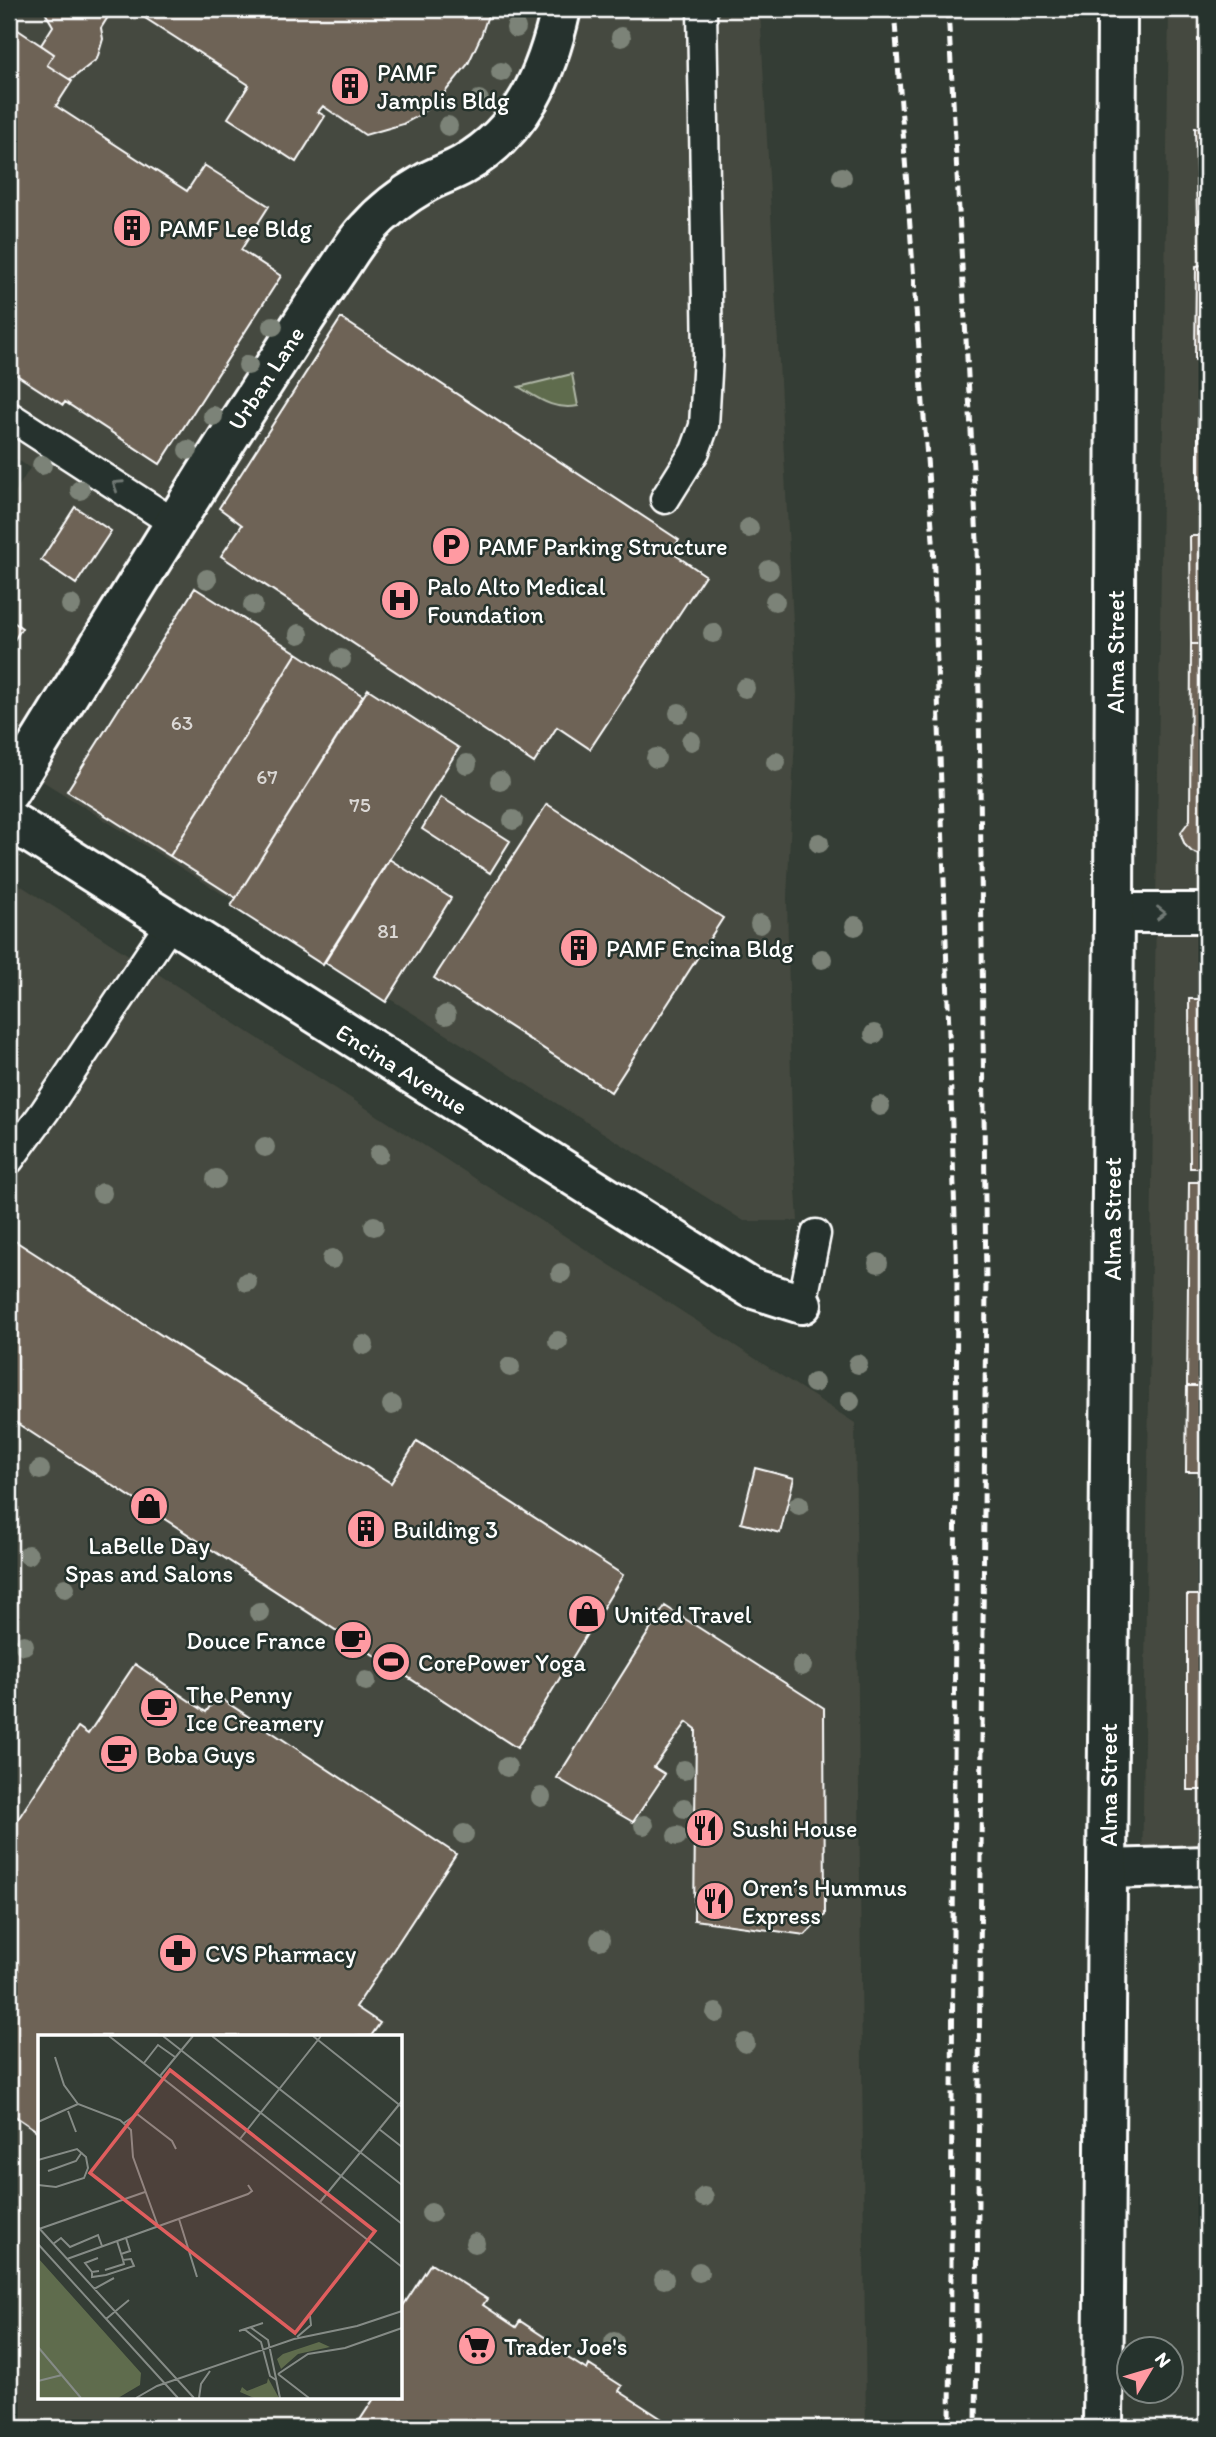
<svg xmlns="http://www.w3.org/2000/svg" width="1216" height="2437" viewBox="0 0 1216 2437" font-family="Itim,sans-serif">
<rect width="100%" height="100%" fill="#343d35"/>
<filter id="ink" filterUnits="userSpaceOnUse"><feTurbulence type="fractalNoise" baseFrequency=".0143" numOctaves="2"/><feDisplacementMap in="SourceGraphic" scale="14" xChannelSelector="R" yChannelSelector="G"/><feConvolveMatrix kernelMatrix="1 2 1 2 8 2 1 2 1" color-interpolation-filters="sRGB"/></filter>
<g filter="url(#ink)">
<path fill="#45493f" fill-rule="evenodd" d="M9 9H760L797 697 787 898 792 1125 798 1221H744L9 760V502L30 468 9 454Z
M1169 9H1207V1876L1142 1878Z
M9 878 855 1423 866 2428H9ZM40 2036H401V2397H40Z"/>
<path fill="#5f6c4d" stroke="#afb6a6" stroke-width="2" d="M572 374 578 406C554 411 538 398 519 387Z"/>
<path fill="#6e6457" stroke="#fff" stroke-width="2" d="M43 9H113L101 28 103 39 97 59 73 78 69 79 47 65 54 54 41 45 53 26Z
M131 9H490L481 36 468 64 441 97 418 116 403 124 365 135 323 106 318 112 325 116 296 162 228 118 249 85Z
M9 24 54 54 47 65 72 81 56 106 187 191 204 165 269 206 241 250 281 276 160 464 65 402 63 405 9 370Z
M1198 39H1207V99H1198Z
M1207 127V226L1197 223 1195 128Z
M1207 264V362L1195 360 1196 266Z
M341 318 679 540 671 552 705 575 590 749 557 727 534 763 221 556 242 525 219 508Z
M1207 395V495L1198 491V397Z
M75 507 111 531 76 584 41 560Z
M1190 536H1207V644H1191Z
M195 588 297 653 170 856 67 791Z
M9 619 22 628 9 648Z
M1191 644H1207V853L1200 855 1192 852 1185 845 1182 838 1181 832 1190 820Z
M297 653 363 696 236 898 170 856Z
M368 689 459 748 323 965 231 906Z
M441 797 510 841 490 873 422 829Z
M547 804 723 918 611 1092 434 978Z
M389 859 451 898 386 1002 324 962Z
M1206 986H1207V1168H1190L1189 999H1206Z
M1189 1182H1207V1386H1187Z
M9 1237 391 1483 417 1441 623 1575 517 1748 9 1418Z
M1187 1386H1207V1595L1206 1472H1186Z
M755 1468 794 1478 780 1533 741 1523Z
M1187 1595H1207V1790H1187Z
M665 1606 824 1708 825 1915 805 1935 694 1920 696 1729 687 1722 654 1767 665 1774 633 1822 557 1778Z
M135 1664 206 1712 217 1696 456 1854 356 2007 380 2023 371 2036H40V2133L9 2112V1833L78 1727 88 1734Z
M431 2263 487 2299 483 2305 516 2327 520 2321 555 2344 552 2348 587 2370 589 2365 622 2386 619 2391 676 2428H366L358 2423 375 2397H401V2309Z"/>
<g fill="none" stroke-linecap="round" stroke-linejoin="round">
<defs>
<path id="service" d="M9 416 174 523
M665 499 695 451 704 426 708 356 702 9
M9 1160 45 1111 172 921
M802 1304 816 1234"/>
<path id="minor" d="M9 792C90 661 169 530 252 401 280 358 307 314 336 272 346 258 355 241 367 229 383 211 404 195 425 183 437 176 451 172 463 165 523 131 547 73 561 9
M9 820 751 1288 802 1304
M1107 1869 1207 1866"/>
<path id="tertiary" d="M1114 913H1207"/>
<path id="secondary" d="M1103 2428 1114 913 1117 9"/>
</defs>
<use href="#service" stroke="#fff" stroke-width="33"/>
<use href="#minor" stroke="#fff" stroke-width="44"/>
<use href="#tertiary" stroke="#fff" stroke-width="44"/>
<use href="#secondary" stroke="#fff" stroke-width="44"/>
<use href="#service" stroke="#26332d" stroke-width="28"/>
<use href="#minor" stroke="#26332d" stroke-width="38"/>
<use href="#tertiary" stroke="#26332d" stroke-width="38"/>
<use href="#secondary" stroke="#26332d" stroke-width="38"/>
<path stroke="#fff" stroke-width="5" stroke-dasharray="10 5" stroke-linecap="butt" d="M894 9 933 540 957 1280 950 2428
M948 9 977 541 981 861 986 1283 976 2428"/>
</g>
<g fill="#7c8378">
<circle cx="516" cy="28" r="10"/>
<circle cx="621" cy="37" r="10"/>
<circle cx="501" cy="72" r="10"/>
<circle cx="479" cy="100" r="10"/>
<circle cx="448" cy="126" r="10"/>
<circle cx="842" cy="177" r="10"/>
<circle cx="273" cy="326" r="10"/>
<circle cx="248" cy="365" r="10"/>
<circle cx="213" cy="416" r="10"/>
<circle cx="188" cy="450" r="10"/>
<circle cx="42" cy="465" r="10"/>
<circle cx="80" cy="490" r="10"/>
<circle cx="749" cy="528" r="10"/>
<circle cx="769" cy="570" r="10"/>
<circle cx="207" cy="579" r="10"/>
<circle cx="775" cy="601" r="10"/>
<circle cx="71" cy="605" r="10"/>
<circle cx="253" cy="605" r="10"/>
<circle cx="713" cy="633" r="10"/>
<circle cx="299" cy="634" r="10"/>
<circle cx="341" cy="659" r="10"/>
<circle cx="745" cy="688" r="10"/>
<circle cx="679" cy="713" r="10"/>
<circle cx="691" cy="741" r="10"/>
<circle cx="656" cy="758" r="10"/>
<circle cx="776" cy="762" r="10"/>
<circle cx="467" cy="764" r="10"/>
<circle cx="500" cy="781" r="10"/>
<circle cx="513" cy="820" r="10"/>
<circle cx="819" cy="843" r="10"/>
<circle cx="760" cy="924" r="10"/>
<circle cx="855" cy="926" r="10"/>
<circle cx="822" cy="959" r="10"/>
<circle cx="446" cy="1015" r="10"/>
<circle cx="874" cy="1034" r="10"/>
<circle cx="880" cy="1106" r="10"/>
<circle cx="265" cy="1147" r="10"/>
<circle cx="379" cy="1154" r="10"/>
<circle cx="216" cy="1179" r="10"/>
<circle cx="102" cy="1193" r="10"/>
<circle cx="374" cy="1226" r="10"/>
<circle cx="332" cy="1259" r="10"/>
<circle cx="878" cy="1263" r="10"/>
<circle cx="561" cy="1273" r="10"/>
<circle cx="247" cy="1282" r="10"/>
<circle cx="558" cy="1341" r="10"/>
<circle cx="364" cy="1345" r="10"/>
<circle cx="858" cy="1364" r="10"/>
<circle cx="510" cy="1367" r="10"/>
<circle cx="814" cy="1383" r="10"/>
<circle cx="850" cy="1401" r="10"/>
<circle cx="392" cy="1405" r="10"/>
<circle cx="40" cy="1470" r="10"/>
<circle cx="799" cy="1505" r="10"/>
<circle cx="28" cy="1555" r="10"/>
<circle cx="65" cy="1588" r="10"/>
<circle cx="259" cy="1612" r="10"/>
<circle cx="24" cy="1645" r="10"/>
<circle cx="802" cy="1666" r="10"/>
<circle cx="366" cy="1681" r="10"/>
<circle cx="507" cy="1767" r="10"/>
<circle cx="684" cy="1770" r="10"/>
<circle cx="541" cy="1797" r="10"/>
<circle cx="684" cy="1808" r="10"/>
<circle cx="644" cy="1825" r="10"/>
<circle cx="464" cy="1834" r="10"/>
<circle cx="677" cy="1836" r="10"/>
<circle cx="600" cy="1940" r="10"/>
<circle cx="716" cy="2013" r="10"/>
<circle cx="745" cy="2043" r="10"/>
<circle cx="704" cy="2197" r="10"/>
<circle cx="431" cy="2213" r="10"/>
<circle cx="475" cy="2243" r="10"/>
<circle cx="699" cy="2272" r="10"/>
<circle cx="664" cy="2279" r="10"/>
<circle cx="614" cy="2342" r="10"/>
</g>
<defs><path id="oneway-chevron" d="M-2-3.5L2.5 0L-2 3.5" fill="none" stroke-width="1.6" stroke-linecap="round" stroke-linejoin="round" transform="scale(1.75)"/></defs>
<g stroke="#727a76">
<use href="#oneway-chevron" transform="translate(117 485) rotate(-147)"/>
<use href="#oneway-chevron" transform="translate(1161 913)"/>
</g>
</g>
<defs>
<symbol id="building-disc" viewBox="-11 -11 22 22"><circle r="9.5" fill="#ff9aa2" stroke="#26332d"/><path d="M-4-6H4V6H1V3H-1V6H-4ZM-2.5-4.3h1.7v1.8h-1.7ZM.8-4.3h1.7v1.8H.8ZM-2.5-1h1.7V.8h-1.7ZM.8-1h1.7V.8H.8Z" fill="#111"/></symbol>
<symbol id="parking-disc" viewBox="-11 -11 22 22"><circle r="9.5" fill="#ff9aa2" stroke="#26332d"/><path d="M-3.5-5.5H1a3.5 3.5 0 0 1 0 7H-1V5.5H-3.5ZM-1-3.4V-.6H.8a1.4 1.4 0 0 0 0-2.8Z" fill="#111"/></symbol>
<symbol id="hospital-disc" viewBox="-11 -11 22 22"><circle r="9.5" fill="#ff9aa2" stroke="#26332d"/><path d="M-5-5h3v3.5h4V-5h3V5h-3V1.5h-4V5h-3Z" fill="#111"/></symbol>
<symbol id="shop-disc" viewBox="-11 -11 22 22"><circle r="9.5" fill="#ff9aa2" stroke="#26332d"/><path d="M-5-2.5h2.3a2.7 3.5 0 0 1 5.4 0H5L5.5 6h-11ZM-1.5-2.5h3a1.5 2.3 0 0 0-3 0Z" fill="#111"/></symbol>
<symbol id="cafe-disc" viewBox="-11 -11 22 22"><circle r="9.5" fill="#ff9aa2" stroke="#26332d"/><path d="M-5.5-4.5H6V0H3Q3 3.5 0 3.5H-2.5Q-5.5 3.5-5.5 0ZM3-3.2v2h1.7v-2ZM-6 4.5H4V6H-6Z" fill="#111"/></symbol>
<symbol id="stadium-disc" viewBox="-11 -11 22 22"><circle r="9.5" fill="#ff9aa2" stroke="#26332d"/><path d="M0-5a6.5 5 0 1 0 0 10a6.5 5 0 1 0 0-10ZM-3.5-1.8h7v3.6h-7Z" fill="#111"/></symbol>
<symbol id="restaurant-disc" viewBox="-11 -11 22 22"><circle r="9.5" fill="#ff9aa2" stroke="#26332d"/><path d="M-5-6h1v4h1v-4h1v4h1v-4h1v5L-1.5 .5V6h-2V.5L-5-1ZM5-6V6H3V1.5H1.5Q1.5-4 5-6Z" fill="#111"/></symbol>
<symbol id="pharmacy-disc" viewBox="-11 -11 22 22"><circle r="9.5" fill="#ff9aa2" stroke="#26332d"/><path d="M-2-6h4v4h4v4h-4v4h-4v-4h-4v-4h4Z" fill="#111"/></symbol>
<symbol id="supermarket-disc" viewBox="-11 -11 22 22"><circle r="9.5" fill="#ff9aa2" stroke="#26332d"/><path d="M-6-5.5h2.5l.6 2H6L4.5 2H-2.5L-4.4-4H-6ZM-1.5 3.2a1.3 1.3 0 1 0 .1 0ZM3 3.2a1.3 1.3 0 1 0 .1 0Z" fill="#111"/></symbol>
</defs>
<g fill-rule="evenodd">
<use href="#building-disc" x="328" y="64" width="44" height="44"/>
<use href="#building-disc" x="110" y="206" width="44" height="44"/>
<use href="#parking-disc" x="429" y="524" width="44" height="44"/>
<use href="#hospital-disc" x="378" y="578" width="44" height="44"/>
<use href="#building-disc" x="557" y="926" width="44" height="44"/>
<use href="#shop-disc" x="127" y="1484" width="44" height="44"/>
<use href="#building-disc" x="344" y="1507" width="44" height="44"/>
<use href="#shop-disc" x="565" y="1592" width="44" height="44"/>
<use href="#cafe-disc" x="331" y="1618" width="44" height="44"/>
<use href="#stadium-disc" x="369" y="1640" width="44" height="44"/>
<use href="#cafe-disc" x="137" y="1686" width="44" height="44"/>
<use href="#cafe-disc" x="97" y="1732" width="44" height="44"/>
<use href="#restaurant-disc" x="683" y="1806" width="44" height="44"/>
<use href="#restaurant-disc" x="693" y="1879" width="44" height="44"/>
<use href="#pharmacy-disc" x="156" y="1931" width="44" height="44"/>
<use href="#supermarket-disc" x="455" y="2324" width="44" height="44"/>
</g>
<g text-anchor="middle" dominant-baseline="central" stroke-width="5" stroke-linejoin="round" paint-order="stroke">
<g font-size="21" fill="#dbd8d5">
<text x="182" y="722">63</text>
<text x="267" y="776">67</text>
<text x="360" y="804">75</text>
<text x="388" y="930">81</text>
</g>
<g font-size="24" fill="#fff" stroke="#26332d" text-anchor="start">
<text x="377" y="72">PAMF<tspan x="377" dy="28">Jamplis Bldg</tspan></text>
<text x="159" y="228">PAMF Lee Bldg</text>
<text x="478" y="546">PAMF Parking Structure</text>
<text x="427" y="586">Palo Alto Medical<tspan x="427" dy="28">Foundation</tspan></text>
<text x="606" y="948">PAMF Encina Bldg</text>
<text x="393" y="1529">Building 3</text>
<text x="149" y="1545" text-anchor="middle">LaBelle Day<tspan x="149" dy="28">Spas and Salons</tspan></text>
<text x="614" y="1614">United Travel</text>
<text x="326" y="1640" text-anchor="end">Douce France</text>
<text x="418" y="1662">CorePower Yoga</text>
<text x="186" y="1694">The Penny<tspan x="186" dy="28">Ice Creamery</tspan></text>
<text x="146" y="1754">Boba Guys</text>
<text x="732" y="1828">Sushi House</text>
<text x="742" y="1887">Oren’s Hummus<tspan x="742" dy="28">Express</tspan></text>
<text x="205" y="1953">CVS Pharmacy</text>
<text x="504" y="2346">Trader Joe's</text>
</g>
<g font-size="24" fill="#fff" stroke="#26332d">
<text transform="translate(266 378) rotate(-57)">Urban Lane</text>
<text transform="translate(1115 652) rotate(-90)">Alma Street</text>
<text transform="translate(402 1069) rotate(32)">Encina Avenue</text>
<text transform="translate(1112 1219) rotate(-90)">Alma Street</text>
<text transform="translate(1108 1785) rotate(-90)">Alma Street</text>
</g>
</g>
<g transform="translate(38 2035)">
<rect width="364" height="364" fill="#343d35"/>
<path d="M0 223 103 338 102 350 80 363H0ZM281 307 292 312 260 319 243 334 239 324 245 319ZM230 343 241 363H216L202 357 204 352 209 356 229 348Z" fill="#5f6c4d"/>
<path fill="none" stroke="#858b86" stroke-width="2" d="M71 1 364 232M125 1 364 189M174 1 364 150M275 1 364 72M17 22 26 50 40 69 82 85 93 95 95 122 120 191M106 28 120 10 137 22M122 41 155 1M30 76 38 97M0 87 40 69M86 88 99 79 134 106 138 114M341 94 364 112M202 104 283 1M0 125 39 114 48 122 50 133 46 143 18 152 0 150M10 136 38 126 44 117M282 167 364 66M141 184 159 242M0 192 156 363M1 194 107 157M0 209 140 363M15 209 23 203 32 212 60 200 64 211M83 219 92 216 88 203M60 223 47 228 54 237 61 236M29 224 210 159 214 156 210 150M67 235 86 229 85 225M54 237V242L68 240 96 231 93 224 85 225 79 206M56 254 76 243M68 284 91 265M212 292 230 305 242 363M206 294 223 307 232 341 238 345M201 296 225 288M259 302 273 290 272 281M0 312 43 363M240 339 270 319 307 313 364 293M240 339 271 363M0 346 24 340M98 363 119 351 256 304 319 291 364 276M161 363 163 349 172 336"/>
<path fill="#e05e5e" fill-opacity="0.15" stroke="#e05e5e" stroke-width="3.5" d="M132 35 337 196 257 298 52 138Z"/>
<rect width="364" height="364" fill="none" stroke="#fff" stroke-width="3.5"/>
</g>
<rect width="1216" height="2437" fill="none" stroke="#26332d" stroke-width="35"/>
<rect x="18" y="18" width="1181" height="2402" fill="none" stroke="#fff" stroke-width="2.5" filter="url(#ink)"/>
<g transform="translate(1150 2370) rotate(52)"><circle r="33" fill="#26332d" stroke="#7d8581" stroke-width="2"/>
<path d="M0-5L12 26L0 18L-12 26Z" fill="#ff9aa2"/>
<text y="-10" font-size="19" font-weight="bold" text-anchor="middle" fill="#ffffff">N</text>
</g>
</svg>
